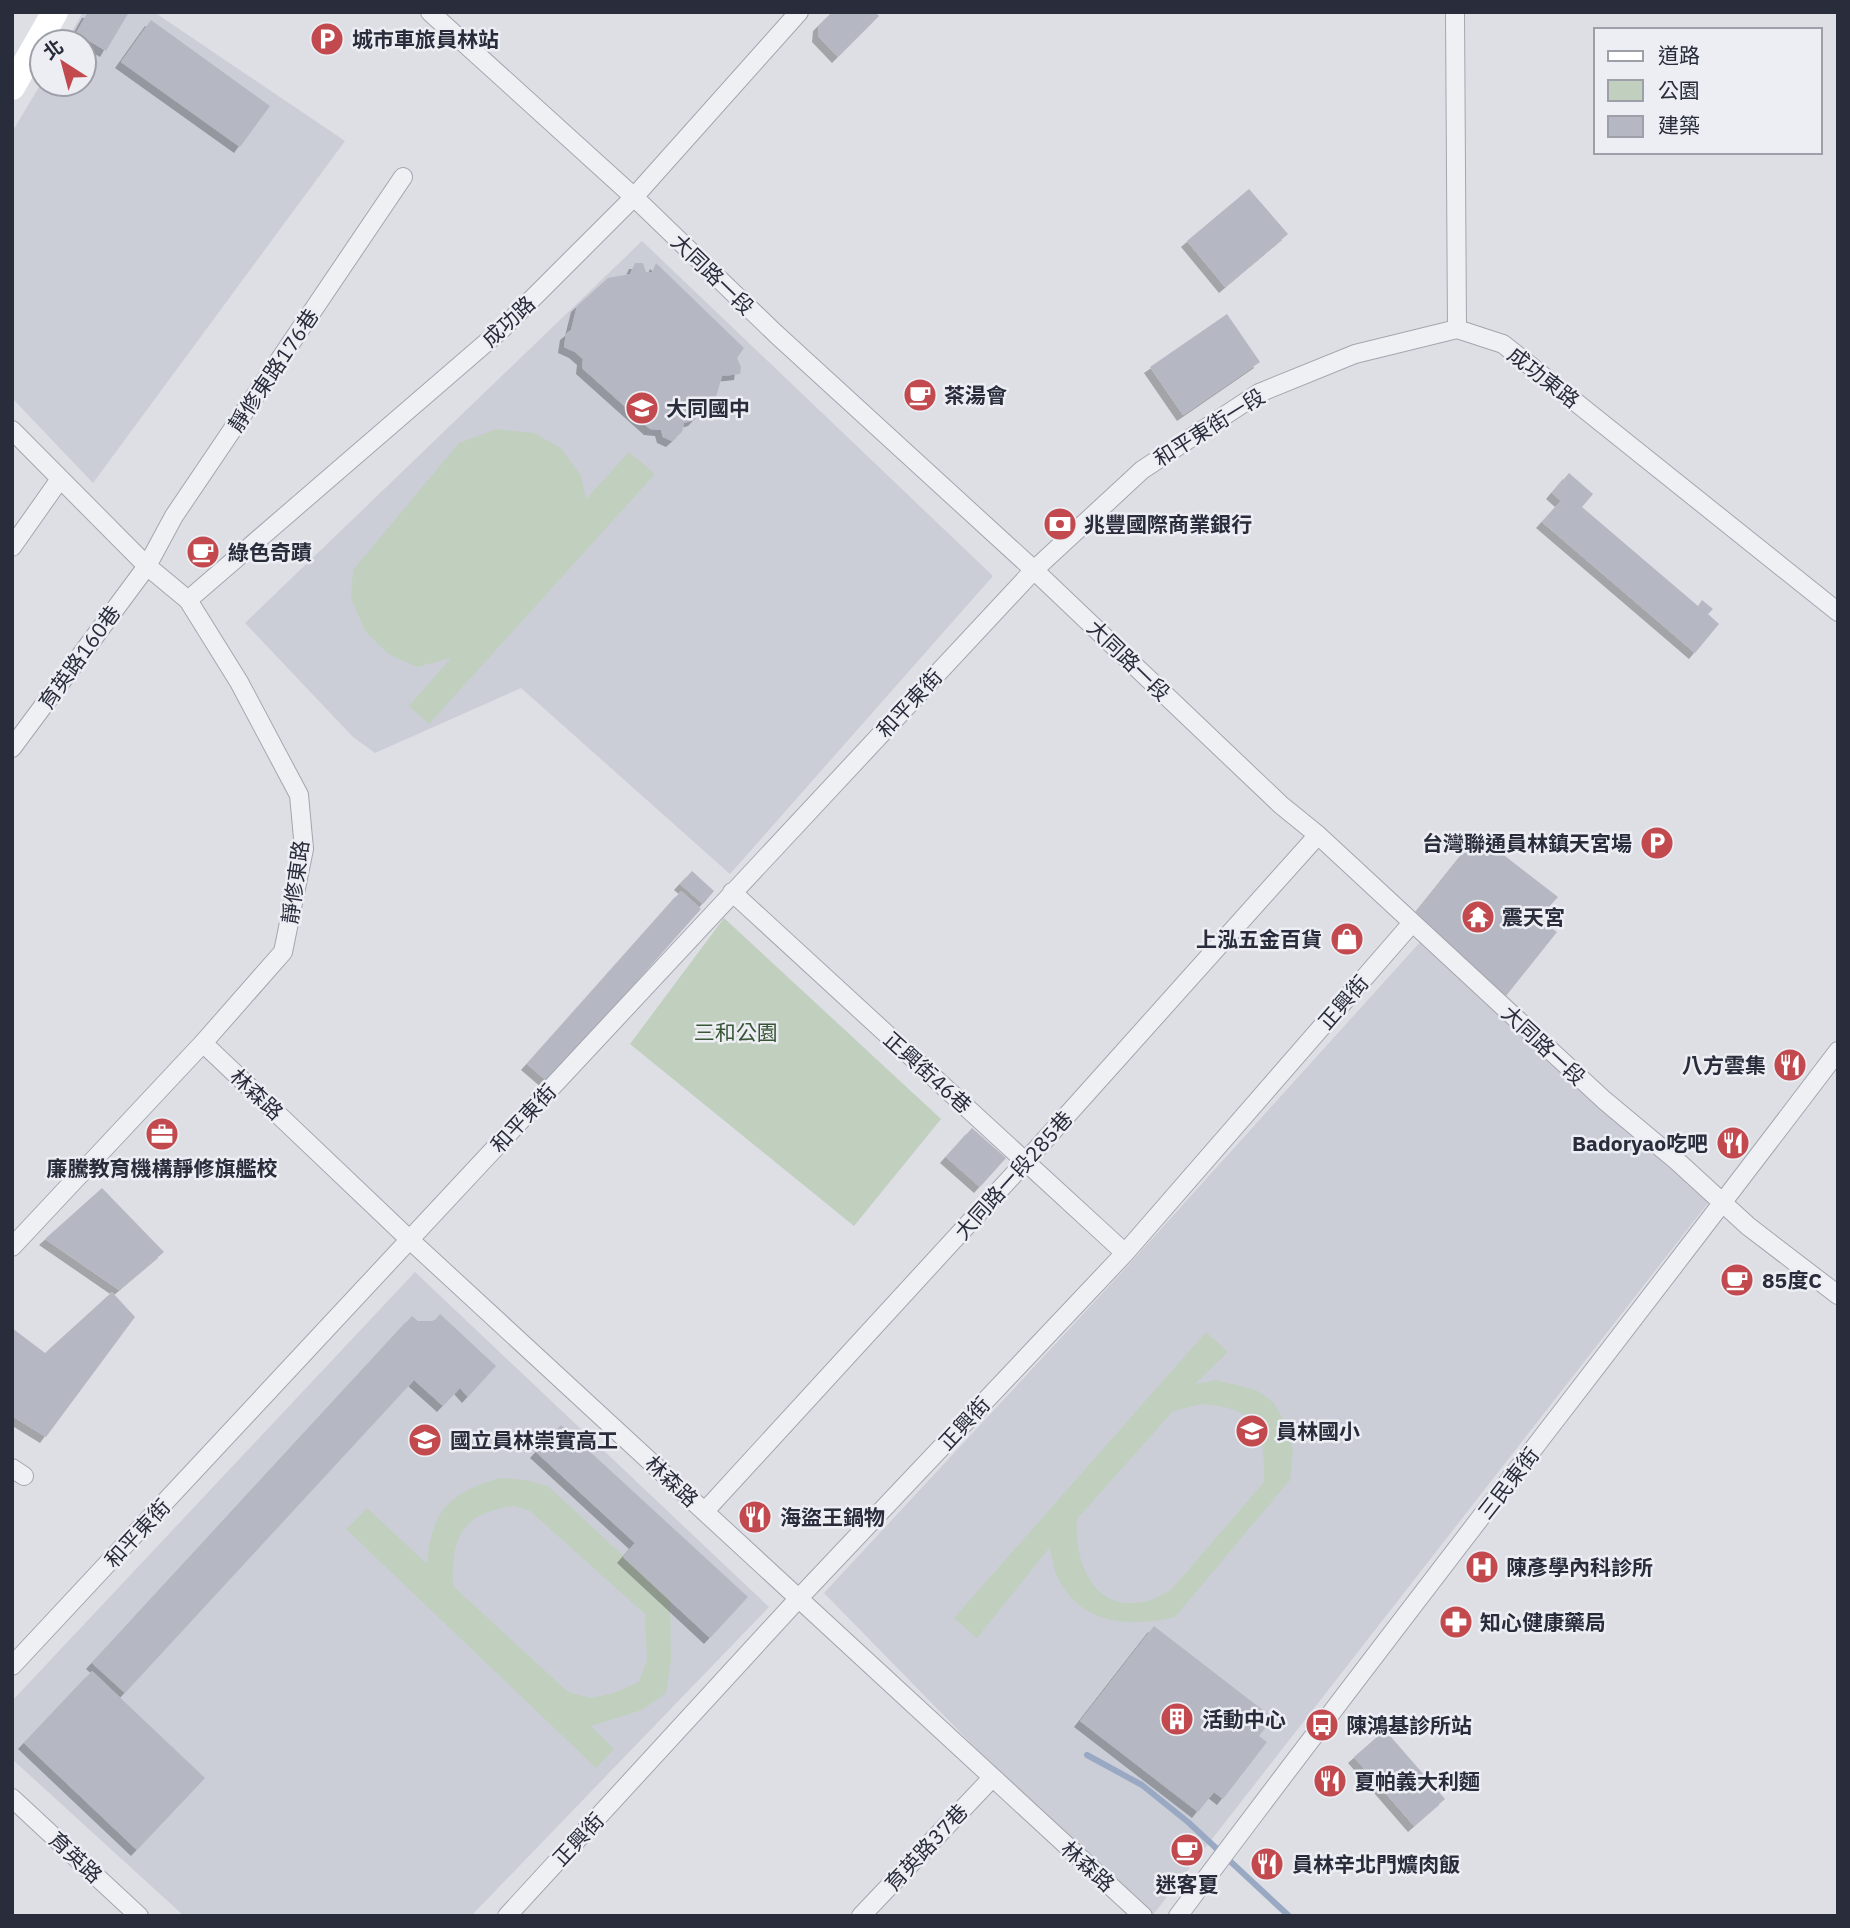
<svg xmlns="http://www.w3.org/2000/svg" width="1850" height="1928" viewBox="0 0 1850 1928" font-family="'IBM Plex Sans','Noto Sans TC',sans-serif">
<defs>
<filter id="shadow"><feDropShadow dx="-6" dy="6" stdDeviation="0" flood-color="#0004"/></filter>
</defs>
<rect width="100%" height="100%" fill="#dddfe5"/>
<path fill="#cbced7" d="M83 12H154L345 141 93 483 12 398V132L42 82V84H84V42H66Z
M642 241 993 576 730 874 521 688 375 753 353 737 245 623Z
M1422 940 1708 1203 1152 1916H1140L824 1593 1124 1270Z
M415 1272 769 1607 471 1916H184L12 1759V1701Z"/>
<path fill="#c1cfbf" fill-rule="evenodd" d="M496 429 534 433 561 448 581 476 586 499 629 452 655 474 429 724 409 706 451 658 417 667 388 654 365 631 351 598 353 570 459 443Z
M724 918 941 1119 854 1226 630 1044Z
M1206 1332 1228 1352 1195 1384 1216 1380 1256 1390 1274 1403 1285 1422 1293 1449 1290 1480 1175 1617C1128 1628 1079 1625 1056 1574 1053 1566 1052 1556 1050 1547L977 1638 954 1618ZM1203 1404C1260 1409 1265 1430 1264 1482L1171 1590C1164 1593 1157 1598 1151 1600 1095 1617 1074 1564 1077 1519L1173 1411Z
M500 1478 526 1480 548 1486 670 1599 671 1660 666 1693 642 1710 591 1726 614 1749 596 1768 346 1529 367 1508 427 1564C431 1512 449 1492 500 1478ZM514 1506 530 1511 645 1614 647 1660 639 1682 614 1693 591 1698 568 1692 453 1586C451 1537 462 1513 514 1506Z"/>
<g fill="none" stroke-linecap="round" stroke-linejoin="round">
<path stroke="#9aa9c3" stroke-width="6" d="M1087 1755 1142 1785 1188 1822 1289 1916"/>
</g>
<path fill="#b5b8c2" filter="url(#shadow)" d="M88 12H129L106 51 76 33Z
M832 12H875L879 16 838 57 818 36 819 25Z
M151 20 270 106 240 147 121 62Z
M1249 189 1288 234 1225 287 1187 241Z
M635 263H643L646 272H652L656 263 744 348 737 358 741 367 740 374 722 376 716 397 694 420 684 423 682 432 672 441 663 437 661 430 650 429 582 368 583 359 575 352 564 347 566 334 571 330 577 306 608 278 630 274Z
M1227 314 1260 362 1183 415 1150 367Z
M1569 473 1593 494 1582 507 1698 606 1702 600 1713 609 1708 614 1719 624 1695 653 1542 522 1561 501 1552 493Z
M1478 835 1558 897 1538 919 1557 932 1506 996 1414 915Z
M692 871 714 891 703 904 680 884Z
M681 891 701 909 548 1082 527 1064Z
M972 1128 1006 1158 980 1187 946 1157Z
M102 1188 164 1252 119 1290 45 1239Z
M112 1292 135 1317 46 1437 12 1416V1328L45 1353Z
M440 1314 496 1366 468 1397 460 1388 443 1406 414 1380 125 1693 92 1663 412 1316 418 1321H434Z
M561 1425 748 1597 710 1638 623 1557 635 1543 536 1452Z
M1154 1626 1273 1718 1259 1736 1267 1742 1223 1799 1214 1792 1198 1812 1080 1721Z
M92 1671 205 1778 137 1850 24 1743Z
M1385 1730 1445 1799 1414 1826 1354 1757Z"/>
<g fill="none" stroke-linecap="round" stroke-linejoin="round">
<defs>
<path id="street" d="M430 12 634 197 776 334 1034 570 1281 805 1318 835 1604 1100 1677 1161 1748 1226 1838 1295
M1455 12 1457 329
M12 430 147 566 188 600 239 682 299 795 304 849 283 952 203 1043 12 1247
M12 547 60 479
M188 600 502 329 634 197 799 12
M12 748 147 566 174 516 403 177
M732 892 1125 1253
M203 1043 410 1240 1143 1916
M12 1468 24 1476
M705 1511 1026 1161 1318 835
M12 1666 1034 570 1142 470 1259 393 1355 354 1457 329 1503 344 1838 612
M12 1798 139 1916
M507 1916 799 1598 1125 1253 1412 923
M861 1916 992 1778
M1178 1916C1395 1625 1619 1340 1838 1051"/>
</defs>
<use href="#street" stroke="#a3a6af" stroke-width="20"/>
<use href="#street" stroke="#eff0f4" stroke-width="18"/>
<path stroke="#fff" stroke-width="26" d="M12 87 55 12"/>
</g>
<defs>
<symbol id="parking-disc" viewBox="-11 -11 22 22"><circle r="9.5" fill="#c24a4f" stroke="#eceef3"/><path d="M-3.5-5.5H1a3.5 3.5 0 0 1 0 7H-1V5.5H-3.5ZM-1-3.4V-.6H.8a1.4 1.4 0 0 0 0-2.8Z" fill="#fff"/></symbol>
<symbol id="cafe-disc" viewBox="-11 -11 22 22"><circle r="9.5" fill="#c24a4f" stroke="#eceef3"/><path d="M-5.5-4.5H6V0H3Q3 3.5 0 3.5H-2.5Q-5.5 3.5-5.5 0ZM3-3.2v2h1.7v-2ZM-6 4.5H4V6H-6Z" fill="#fff"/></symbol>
<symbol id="school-disc" viewBox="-11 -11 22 22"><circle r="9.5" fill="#c24a4f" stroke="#eceef3"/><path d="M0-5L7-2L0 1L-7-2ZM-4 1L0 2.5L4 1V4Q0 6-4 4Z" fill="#fff"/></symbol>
<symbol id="bank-disc" viewBox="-11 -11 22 22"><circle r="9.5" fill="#c24a4f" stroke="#eceef3"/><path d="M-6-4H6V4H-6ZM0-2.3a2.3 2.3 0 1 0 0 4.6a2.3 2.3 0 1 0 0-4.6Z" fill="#fff"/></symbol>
<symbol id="temple-disc" viewBox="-11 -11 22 22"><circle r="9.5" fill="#c24a4f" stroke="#eceef3"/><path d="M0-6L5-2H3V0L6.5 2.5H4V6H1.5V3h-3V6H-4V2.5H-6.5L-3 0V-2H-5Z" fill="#fff"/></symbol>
<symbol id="shop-disc" viewBox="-11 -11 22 22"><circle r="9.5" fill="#c24a4f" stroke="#eceef3"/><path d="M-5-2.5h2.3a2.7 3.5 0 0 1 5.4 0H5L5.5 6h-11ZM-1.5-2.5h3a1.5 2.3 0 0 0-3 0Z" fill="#fff"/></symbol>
<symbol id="restaurant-disc" viewBox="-11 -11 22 22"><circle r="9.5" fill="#c24a4f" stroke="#eceef3"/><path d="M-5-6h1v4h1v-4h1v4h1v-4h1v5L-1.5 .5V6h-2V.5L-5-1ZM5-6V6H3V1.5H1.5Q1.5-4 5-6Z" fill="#fff"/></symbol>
<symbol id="office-disc" viewBox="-11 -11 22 22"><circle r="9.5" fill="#c24a4f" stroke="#eceef3"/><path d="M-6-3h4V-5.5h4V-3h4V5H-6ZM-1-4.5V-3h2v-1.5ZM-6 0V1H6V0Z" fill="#fff"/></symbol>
<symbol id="hospital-disc" viewBox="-11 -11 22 22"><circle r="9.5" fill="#c24a4f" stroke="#eceef3"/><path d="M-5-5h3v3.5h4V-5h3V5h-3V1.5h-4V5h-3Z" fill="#fff"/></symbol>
<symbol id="pharmacy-disc" viewBox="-11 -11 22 22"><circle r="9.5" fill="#c24a4f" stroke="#eceef3"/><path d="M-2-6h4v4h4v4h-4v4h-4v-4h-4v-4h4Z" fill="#fff"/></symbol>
<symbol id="building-disc" viewBox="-11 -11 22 22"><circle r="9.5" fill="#c24a4f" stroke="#eceef3"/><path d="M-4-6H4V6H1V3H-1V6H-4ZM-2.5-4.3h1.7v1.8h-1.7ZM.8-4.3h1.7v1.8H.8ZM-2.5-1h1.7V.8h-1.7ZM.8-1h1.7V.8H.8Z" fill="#fff"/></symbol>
<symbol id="bus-disc" viewBox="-11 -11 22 22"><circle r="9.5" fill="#c24a4f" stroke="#eceef3"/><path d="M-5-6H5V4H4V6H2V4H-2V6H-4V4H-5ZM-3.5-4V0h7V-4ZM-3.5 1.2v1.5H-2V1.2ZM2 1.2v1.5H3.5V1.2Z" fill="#fff"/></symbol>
</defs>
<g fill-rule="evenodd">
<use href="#parking-disc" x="308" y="20" width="38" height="38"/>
<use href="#cafe-disc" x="901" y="376" width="38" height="38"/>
<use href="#school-disc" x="623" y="389" width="38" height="38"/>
<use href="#bank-disc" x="1041" y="505" width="38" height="38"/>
<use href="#cafe-disc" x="184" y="533" width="38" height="38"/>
<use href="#parking-disc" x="1638" y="824" width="38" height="38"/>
<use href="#temple-disc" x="1459" y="898" width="38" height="38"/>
<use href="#shop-disc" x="1328" y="920" width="38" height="38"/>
<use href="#restaurant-disc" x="1771" y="1046" width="38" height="38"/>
<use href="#office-disc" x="143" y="1115" width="38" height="38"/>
<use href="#restaurant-disc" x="1714" y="1124" width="38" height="38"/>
<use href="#cafe-disc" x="1718" y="1261" width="38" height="38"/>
<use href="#school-disc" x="1233" y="1412" width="38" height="38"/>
<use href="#school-disc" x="406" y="1421" width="38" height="38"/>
<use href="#restaurant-disc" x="736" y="1498" width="38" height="38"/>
<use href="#hospital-disc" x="1463" y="1548" width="38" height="38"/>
<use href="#pharmacy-disc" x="1437" y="1603" width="38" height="38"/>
<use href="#building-disc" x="1158" y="1700" width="38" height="38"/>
<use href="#bus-disc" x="1303" y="1706" width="38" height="38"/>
<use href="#restaurant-disc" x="1311" y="1762" width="38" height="38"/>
<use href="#cafe-disc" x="1168" y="1831" width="38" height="38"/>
<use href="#restaurant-disc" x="1248" y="1845" width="38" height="38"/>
</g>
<g text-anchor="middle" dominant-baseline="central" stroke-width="5" stroke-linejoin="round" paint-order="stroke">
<g font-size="21" font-weight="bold" fill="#282c3b" stroke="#eceef3" text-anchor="start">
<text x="352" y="39">城市車旅員林站</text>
<text x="944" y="395">茶湯會</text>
<text x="666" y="408">大同國中</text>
<text x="1084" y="524">兆豐國際商業銀行</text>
<text x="228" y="552">綠色奇蹟</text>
<text x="1632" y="843" text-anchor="end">台灣聯通員林鎮天宮場</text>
<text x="1502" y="917">震天宮</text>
<text x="1322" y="939" text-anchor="end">上泓五金百貨</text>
<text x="1766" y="1065" text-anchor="end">八方雲集</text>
<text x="1708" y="1143" text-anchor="end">Badoryao吃吧</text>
<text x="162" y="1168" text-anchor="middle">廉騰教育機構靜修旗艦校</text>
<text x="1762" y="1280">85度C</text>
<text x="1276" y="1431">員林國小</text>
<text x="450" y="1440">國立員林崇實高工</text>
<text x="780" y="1517">海盜王鍋物</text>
<text x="1506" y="1567">陳彥學內科診所</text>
<text x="1480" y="1622">知心健康藥局</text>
<text x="1202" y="1719">活動中心</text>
<text x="1346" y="1725">陳鴻基診所站</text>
<text x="1354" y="1781">夏帕義大利麵</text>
<text x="1292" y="1864">員林辛北門爌肉飯</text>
<text x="1187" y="1884" text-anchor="middle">迷客夏</text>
</g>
<g font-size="21" fill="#282c3b" stroke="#eceef3">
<text transform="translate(713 274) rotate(44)">大同路一段</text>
<text transform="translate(508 321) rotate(-43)">成功路</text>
<text transform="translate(273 370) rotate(-56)">靜修東路176巷</text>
<text transform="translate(1544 377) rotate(38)">成功東路</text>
<text transform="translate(1209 427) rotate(-32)">和平東街一段</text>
<text transform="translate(79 657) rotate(-54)">育英路160巷</text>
<text transform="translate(1129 660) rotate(44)">大同路一段</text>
<text transform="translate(909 703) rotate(-47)">和平東街</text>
<text transform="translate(295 882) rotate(-82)">靜修東路</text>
<text transform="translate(1343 1002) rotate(-49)">正興街</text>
<text transform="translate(1544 1045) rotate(43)">大同路一段</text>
<text transform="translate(928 1072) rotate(42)">正興街46巷</text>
<text transform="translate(257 1094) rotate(43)">林森路</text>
<text transform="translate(523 1118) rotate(-47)">和平東街</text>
<text transform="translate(1013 1175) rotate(-48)">大同路一段285巷</text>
<text transform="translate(964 1423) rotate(-47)">正興街</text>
<text transform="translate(672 1481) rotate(43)">林森路</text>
<text transform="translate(1508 1483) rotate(-52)">三民東街</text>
<text transform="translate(137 1533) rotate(-47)">和平東街</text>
<text transform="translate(578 1839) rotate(-47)">正興街</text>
<text transform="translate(926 1847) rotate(-47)">育英路37巷</text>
<text transform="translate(76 1857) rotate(43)">育英路</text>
<text transform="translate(1088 1866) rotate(42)">林森路</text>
</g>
<g font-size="21" fill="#385536" stroke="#eceef3">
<text x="736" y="1032">三和公園</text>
</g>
</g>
<rect width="1850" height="1928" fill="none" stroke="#282c3b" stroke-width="28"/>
<rect x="1594" y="28" width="228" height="126" fill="#eceef3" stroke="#9ea0a9" stroke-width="2"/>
<rect x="1608" y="51" width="35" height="10" fill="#ffffff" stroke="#9ea0a9" stroke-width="2"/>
<text x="1658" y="63" font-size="21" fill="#282c3b">道路</text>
<rect x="1608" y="80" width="35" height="21" fill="#c1cfbf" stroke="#9ea0a9" stroke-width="2"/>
<text x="1658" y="98" font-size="21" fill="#282c3b">公園</text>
<rect x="1608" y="116" width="35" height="21" fill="#b5b8c2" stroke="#9ea0a9" stroke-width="2"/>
<text x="1658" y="133" font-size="21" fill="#282c3b">建築</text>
<g transform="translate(63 63) rotate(324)"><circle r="33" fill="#eceef3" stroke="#9ea0a9" stroke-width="2"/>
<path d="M0-5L12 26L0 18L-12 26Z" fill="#c24a4f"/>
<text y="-10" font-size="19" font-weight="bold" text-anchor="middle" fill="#282c3b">北</text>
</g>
</svg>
